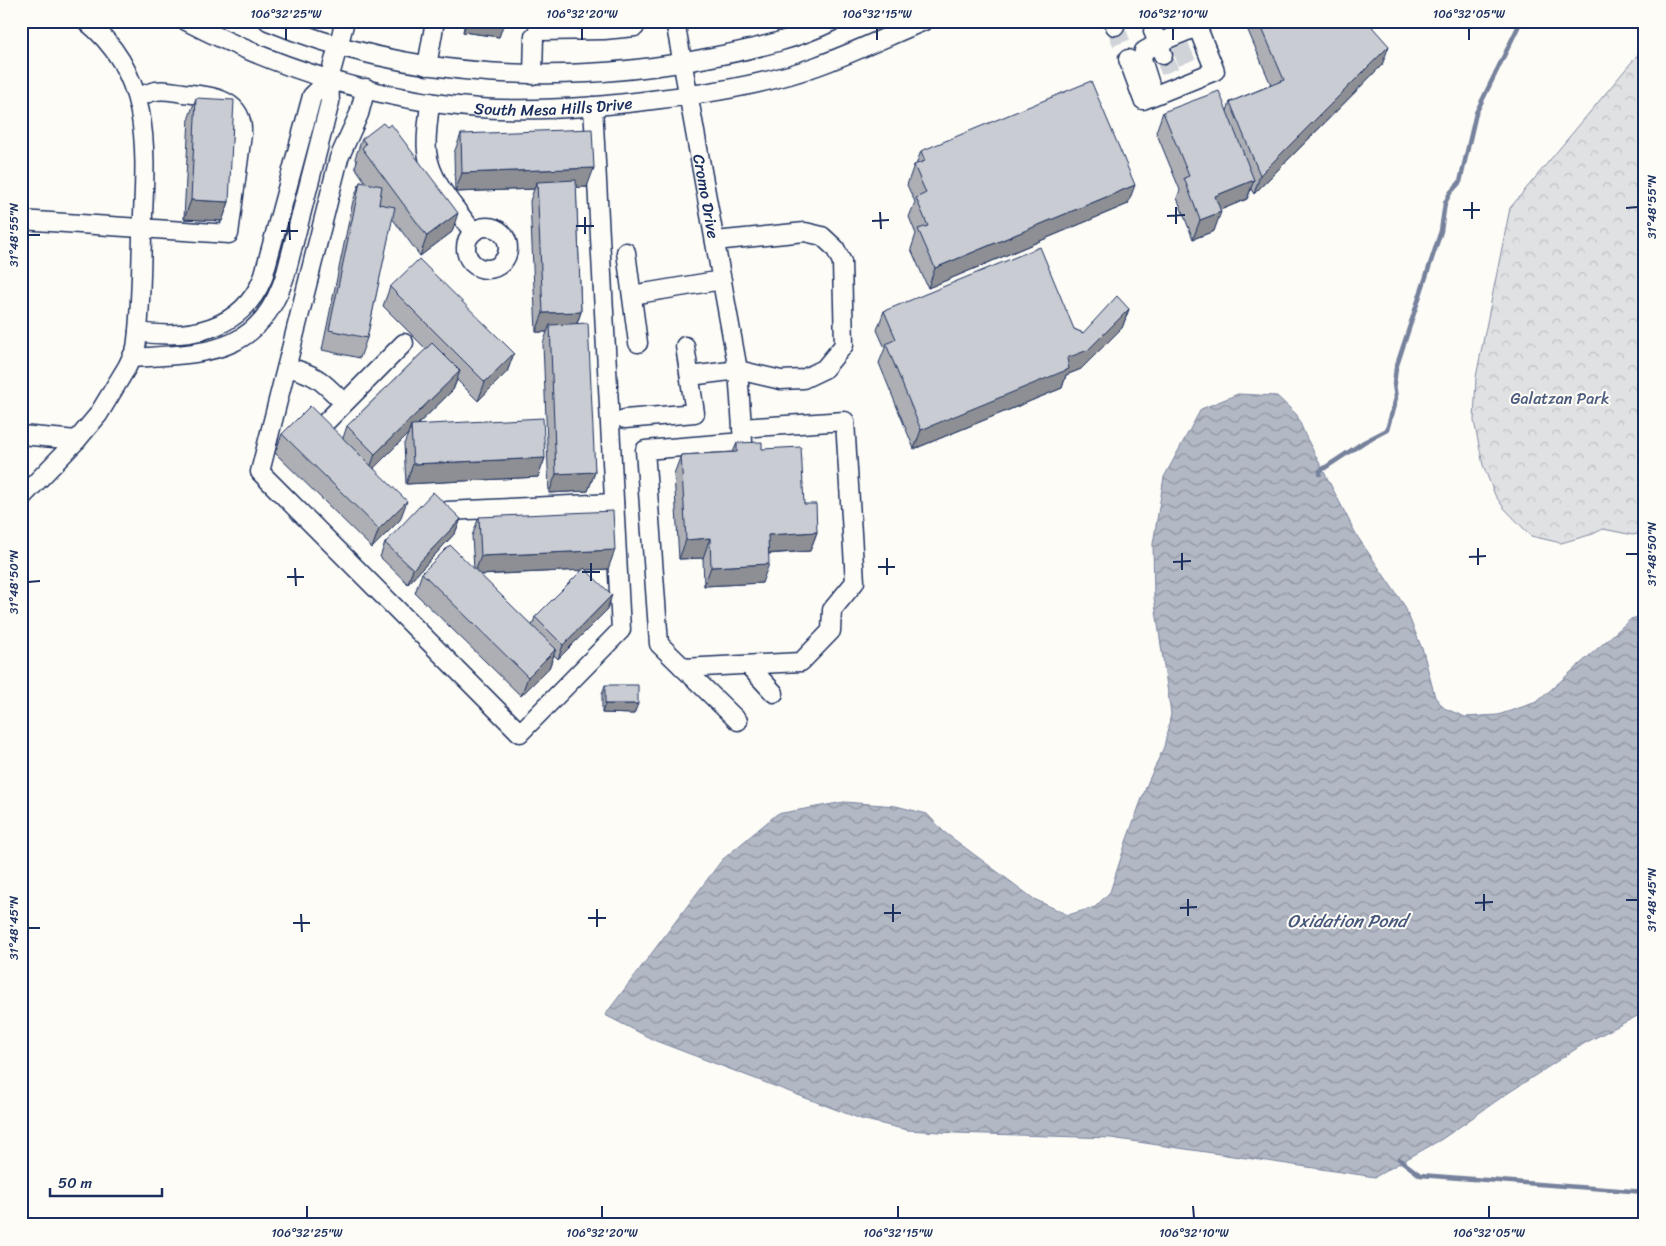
<svg xmlns="http://www.w3.org/2000/svg" width="1666" height="1246" viewBox="0 0 1666 1246" font-family="Sriracha,sans-serif">
<defs>
<pattern id="park-crowns" width="20" height="18" patternUnits="userSpaceOnUse" patternTransform="scale(1.25)"><rect width="20" height="18" fill="#e0e1e3"/><path d="M2 6a3 3 0 1 1 6 0M12 15a3 3 0 1 1 6 0" fill="none" stroke="#c0c1c5"/></pattern>
<pattern id="water-waves" width="16" height="10" patternUnits="userSpaceOnUse" patternTransform="scale(1.25)"><rect width="16" height="10" fill="#b3b8c5"/><path d="M0 5q4-4 8 0t8 0" fill="none" stroke="#9196a3"/></pattern>
</defs>
<rect width="100%" height="100%" fill="#fdfcf7"/>
<filter id="ink" filterUnits="userSpaceOnUse"><feTurbulence type="fractalNoise" baseFrequency=".02" numOctaves="2"/><feDisplacementMap in="SourceGraphic" scale="10" xChannelSelector="R" yChannelSelector="G"/><feConvolveMatrix kernelMatrix="1 2 1 2 8 2 1 2 1" color-interpolation-filters="sRGB"/></filter>
<g filter="url(#ink)">
<path fill="url(#park-crowns)" stroke="#7e88a0" d="M1645 46V532L1633 535 1603 529 1593 534 1561 543 1531 536 1504 508 1495 495 1483 465 1474 421 1476 377 1510 208Z"/>
<path fill="url(#water-waves)" stroke="#76819c" d="M1238 394 1277 396 1297 415 1305 435 1357 536 1404 605 1423 651 1435 697 1444 708 1465 717 1498 715 1537 702 1631 619 1645 615V1012L1585 1043 1502 1097 1442 1139 1375 1177 1111 1138 956 1133 907 1130 861 1119 656 1041 605 1015 722 860 777 814 844 802 896 806 927 814 944 832 1034 899 1068 915 1095 907 1110 892 1127 839 1148 782 1164 747 1171 714 1154 597 1153 544 1164 477 1201 409Z"/>
<g fill="none" stroke-linecap="round" stroke-linejoin="round">
<path stroke="#76819c" stroke-width="4.5" d="M1320 474V471L1364 442 1387 430 1396 398 1394 384 1396 368 1441 231 1445 203 1450 193 1460 182 1476 113 1521 21
M1399 1159 1420 1175 1645 1192"/>
<path stroke="#d0d3d8" stroke-width="18" stroke-dasharray="18 9" stroke-linecap="butt" d="M1115 26 1128 59
M1180 46 1191 72
M1163 55 1173 79"/>
<defs>
<g id="minor">
<path id="s1" d="M186 21C276 68 378 100 479 108 539 112 600 107 660 99 712 93 768 84 817 66 853 53 888 36 924 21"/>
<path d="M268 21C410 80 568 87 717 56 757 48 797 39 833 21"/>
<path id="s2" d="M675 21 738 370 743 442 645 450 659 644 738 721"/>
<path d="M1114 21 1115 26"/>
<path d="M1153 31 1158 43 1197 27"/>
<path d="M1128 59 1143 100 1215 71 1195 21"/>
<path d="M427 66 435 21"/>
<path d="M533 75 534 36 539 31 604 30 635 27 634 21"/>
<path d="M366 88 359 114 339 158 260 472 520 733 621 630 593 106"/>
<path d="M1151 88 1142 59 1144 51 1158 43 1163 55"/>
<path d="M430 102C429 118 425 136 427 152 431 183 456 208 473 232"/>
<path d="M21 220 229 234 242 134C244 98 210 96 183 93 175 92 164 89 156 91 150 92 143 95 138 98"/>
<circle cx="487" cy="248" r="21"/>
<path d="M626 252 638 343"/>
<path d="M632 295 722 280"/>
<path d="M138 332C188 340 242 330 263 278L312 96 329 79"/>
<path d="M132 358C205 353 260 357 286 273L330 102 329 79 345 21"/>
<path d="M287 367C318 375 322 381 344 403"/>
<path d="M690 376 738 370 781 380 803 379 824 369 844 345 842 262 835 248 822 236 805 232 715 241"/>
<path d="M625 419 695 413 685 346"/>
<path d="M318 430 404 343"/>
<path d="M21 435 77 440"/>
<path d="M21 498 77 440 98 415 127 367 136 348 137 340C141 306 141 271 142 237 145 158 156 77 86 21"/>
<path d="M447 511 614 503"/>
<path d="M748 665 774 693"/>
<path d="M683 668 801 662 831 631 832 610 855 582 845 421 742 428"/>
</g>
</defs>
<use href="#minor" stroke="#1b2f5e" stroke-width="21"/>
<use href="#minor" stroke="#fdfcf7" stroke-width="18"/>
</g>
<path fill="#adafb5" stroke="#1b2f5e" fill-rule="evenodd" d="M465 21H504L499 37 463 32Z
M1244 21H1370L1382 65 1254 194 1251 189 1247 199 1220 210 1214 231 1193 239 1177 198 1180 190 1156 132 1163 112 1227 111 1230 102 1271 85Z
M196 98 229 202 222 221 184 219 189 117Z
M461 134 587 187H576L581 312 577 324 595 472 588 491 549 493 543 344 547 332H536L530 201 534 189 455 192 454 153Z
M362 139 452 232 420 256 392 218 367 338 360 358 322 350 353 201 360 182 366 183 355 167 357 161 355 158Z
M921 151 1128 204 928 288 911 249 916 234 909 217 915 202 907 185 914 165H916Z
M390 287 514 353 507 372 478 401 457 380 453 390 417 425 545 458 538 477 406 484 404 444 408 434 374 468 400 520 372 548 275 453 282 434 343 438 347 426 426 349 383 306Z
M1129 309 1122 328 1081 369 1066 375 1062 388 914 449 879 363 885 348 877 330 884 311 1074 329 1083 333Z
M737 443 762 449 804 504 817 532 810 551 768 554 762 583 704 586 703 558 679 559 674 474 681 455 733 452Z
M479 517 608 569 587 570 607 610 558 659 554 655 549 668 521 696 415 593 422 573 474 569 472 536ZM582 570 535 617 532 626 480 575Z
M461 519 455 533 408 584 380 557 385 543Z
M605 685 634 714 602 713V695Z"/>
<path fill="#8d8f94" stroke="#1b2f5e" d="M394 21H407L406 23Z
M467 21H494L504 23 499 37 463 32Z
M1389 46 1382 65 1254 194 1260 175Z
M594 168 587 187 537 189V182L534 189 455 192 462 173Z
M1254 180 1247 199 1208 215 1215 196Z
M1135 185 1128 204 928 288 935 268Z
M191 200 229 202 222 221 184 219Z
M1221 212 1214 231 1193 239 1200 220Z
M458 213 452 232 420 256 427 236Z
M1129 309 1122 328 1081 369 1066 375 1062 388 914 449 921 430 1067 358Z
M581 312 574 331 550 325 547 332H536L543 313Z
M514 353 507 372 478 401 485 382Z
M460 371 453 390 411 431V425L408 434 368 474 375 454Z
M545 458 538 477 406 484 413 464Z
M595 472 588 491 549 493 556 474Z
M407 501 400 520 372 548 379 529Z
M461 519 455 533 408 584 413 569Z
M817 532 810 551 761 554 768 535Z
M710 538 703 558 679 559 686 540Z
M615 550 608 569 474 575 481 556Z
M769 564 762 583 704 586 711 567Z
M612 595 607 610 558 659 563 645Z
M556 649 549 668 521 696 528 677Z
M605 704H638L634 714 602 713Z"/>
<path fill="#c9ccd3" stroke="#1b2f5e" d="M494 21H504V23Z
M1259 21H1370L1373 28 1389 46 1260 175 1230 102 1284 80Z
M1091 81 1135 185 935 268 918 229 928 226 916 198 926 193 914 165 925 161 921 151Z
M1219 91 1254 180 1215 196 1221 212 1200 220 1184 178 1189 176 1163 112Z
M196 98 234 100 229 202 191 200Z
M383 123 387 127 391 124 458 213 427 236 362 148 366 144 362 139Z
M592 129 594 168 462 173 461 134Z
M576 180 581 312 543 313 537 182Z
M360 182 382 186 379 204 395 207 367 338 329 330Z
M1040 247 1074 329 1083 333 1117 296 1129 309 1088 350 1067 358 1069 369 921 430 886 344 896 339 884 311Z
M419 259 514 353 485 382 390 287Z
M588 323 595 472 556 474 550 325Z
M432 343 460 371 375 454 347 426Z
M310 406 407 501 379 529 282 434Z
M543 418 545 458 413 464 411 425Z
M762 442V449L801 447 804 504H816L817 532 768 535 769 564 711 567 710 538 686 540 681 455 737 452V443Z
M433 492 461 519 413 569 385 543Z
M613 511 615 550 481 556 479 517Z
M450 545 556 649 528 677 422 573Z
M584 568 612 595 563 645 535 617Z
M605 685H638V704H605Z"/>
</g>
<path fill="none" stroke="#1b2f5e" stroke-width="2" d="M286 28V40M582 28V40M877 28V40M1173 28V40M1469 28V40M1472 202V219M1176 207V224M1626 208 1638 207M1463 210H1480M880 212 881 229M1167 216 1185 215M585 217V234M872 221 889 220M289 222 290 240M576 226H594M281 231H298M28 235H40M1478 548V565M1182 553V570M1626 554H1638M1469 557 1486 556M887 558V575M1173 562 1191 561M591 563V581M878 567H895M295 568 296 586M582 572H600M287 577H304M28 582 40 581M1484 894V911M1188 899V916M1626 900H1638M1475 903 1493 902M893 904V922M1180 908 1197 907M597 909V927M884 913H901M301 914 302 932M588 918H606M293 923H310M28 928H40M307 1206V1218M602 1206V1218M898 1206V1218M1193 1206 1194 1218M1489 1206V1218"/>
<g text-anchor="middle" dominant-baseline="central" stroke-width="4" stroke-linejoin="round" paint-order="stroke">
<g font-size="16" fill="#1b2f5e" stroke="#fdfcf7">
<text stroke="none"><textPath href="#s1" startOffset="382">South Mesa Hills Drive</textPath></text>
<text stroke="none"><textPath href="#s2" startOffset="178">Cromo Drive</textPath></text>
</g>
<g font-size="16" fill="#4c5c7f" stroke="#fdfcf7">
<text x="1560" y="398">Galatzan Park</text>
</g>
<g font-size="18" font-style="italic" fill="#49587d" stroke="#fdfcf7">
<text x="1347" y="921">Oxidation Pond</text>
</g>
</g>
<rect width="1666" height="1246" fill="none" stroke="#fdfcf7" stroke-width="55"/>
<path d="M50 1188v8h112v-8" fill="none" stroke="#1b2f5e" stroke-width="2.5"/>
<text x="58" y="1188" font-size="15" fill="#1b2f5e" stroke="#fdfcf7" stroke-width="4" paint-order="stroke">50 m</text>
<rect x="28" y="28" width="1610" height="1190" fill="none" stroke="#1b2f5e" stroke-width="2"/>
<g font-size="12" text-anchor="middle" fill="#1b2f5e">
<text x="286" y="18">106°32'25"W</text>
<text x="582" y="18">106°32'20"W</text>
<text x="877" y="18">106°32'15"W</text>
<text x="1173" y="18">106°32'10"W</text>
<text x="1469" y="18">106°32'05"W</text>
<text transform="translate(1652 207) rotate(-90)" y="4">31°48'55"N</text>
<text transform="translate(14 235) rotate(-90)" y="4">31°48'55"N</text>
<text transform="translate(1652 554) rotate(-90)" y="4">31°48'50"N</text>
<text transform="translate(14 582) rotate(-90)" y="4">31°48'50"N</text>
<text transform="translate(1652 900) rotate(-90)" y="4">31°48'45"N</text>
<text transform="translate(14 928) rotate(-90)" y="4">31°48'45"N</text>
<text x="307" y="1237">106°32'25"W</text>
<text x="602" y="1237">106°32'20"W</text>
<text x="898" y="1237">106°32'15"W</text>
<text x="1194" y="1237">106°32'10"W</text>
<text x="1489" y="1237">106°32'05"W</text>
</g>
</svg>
